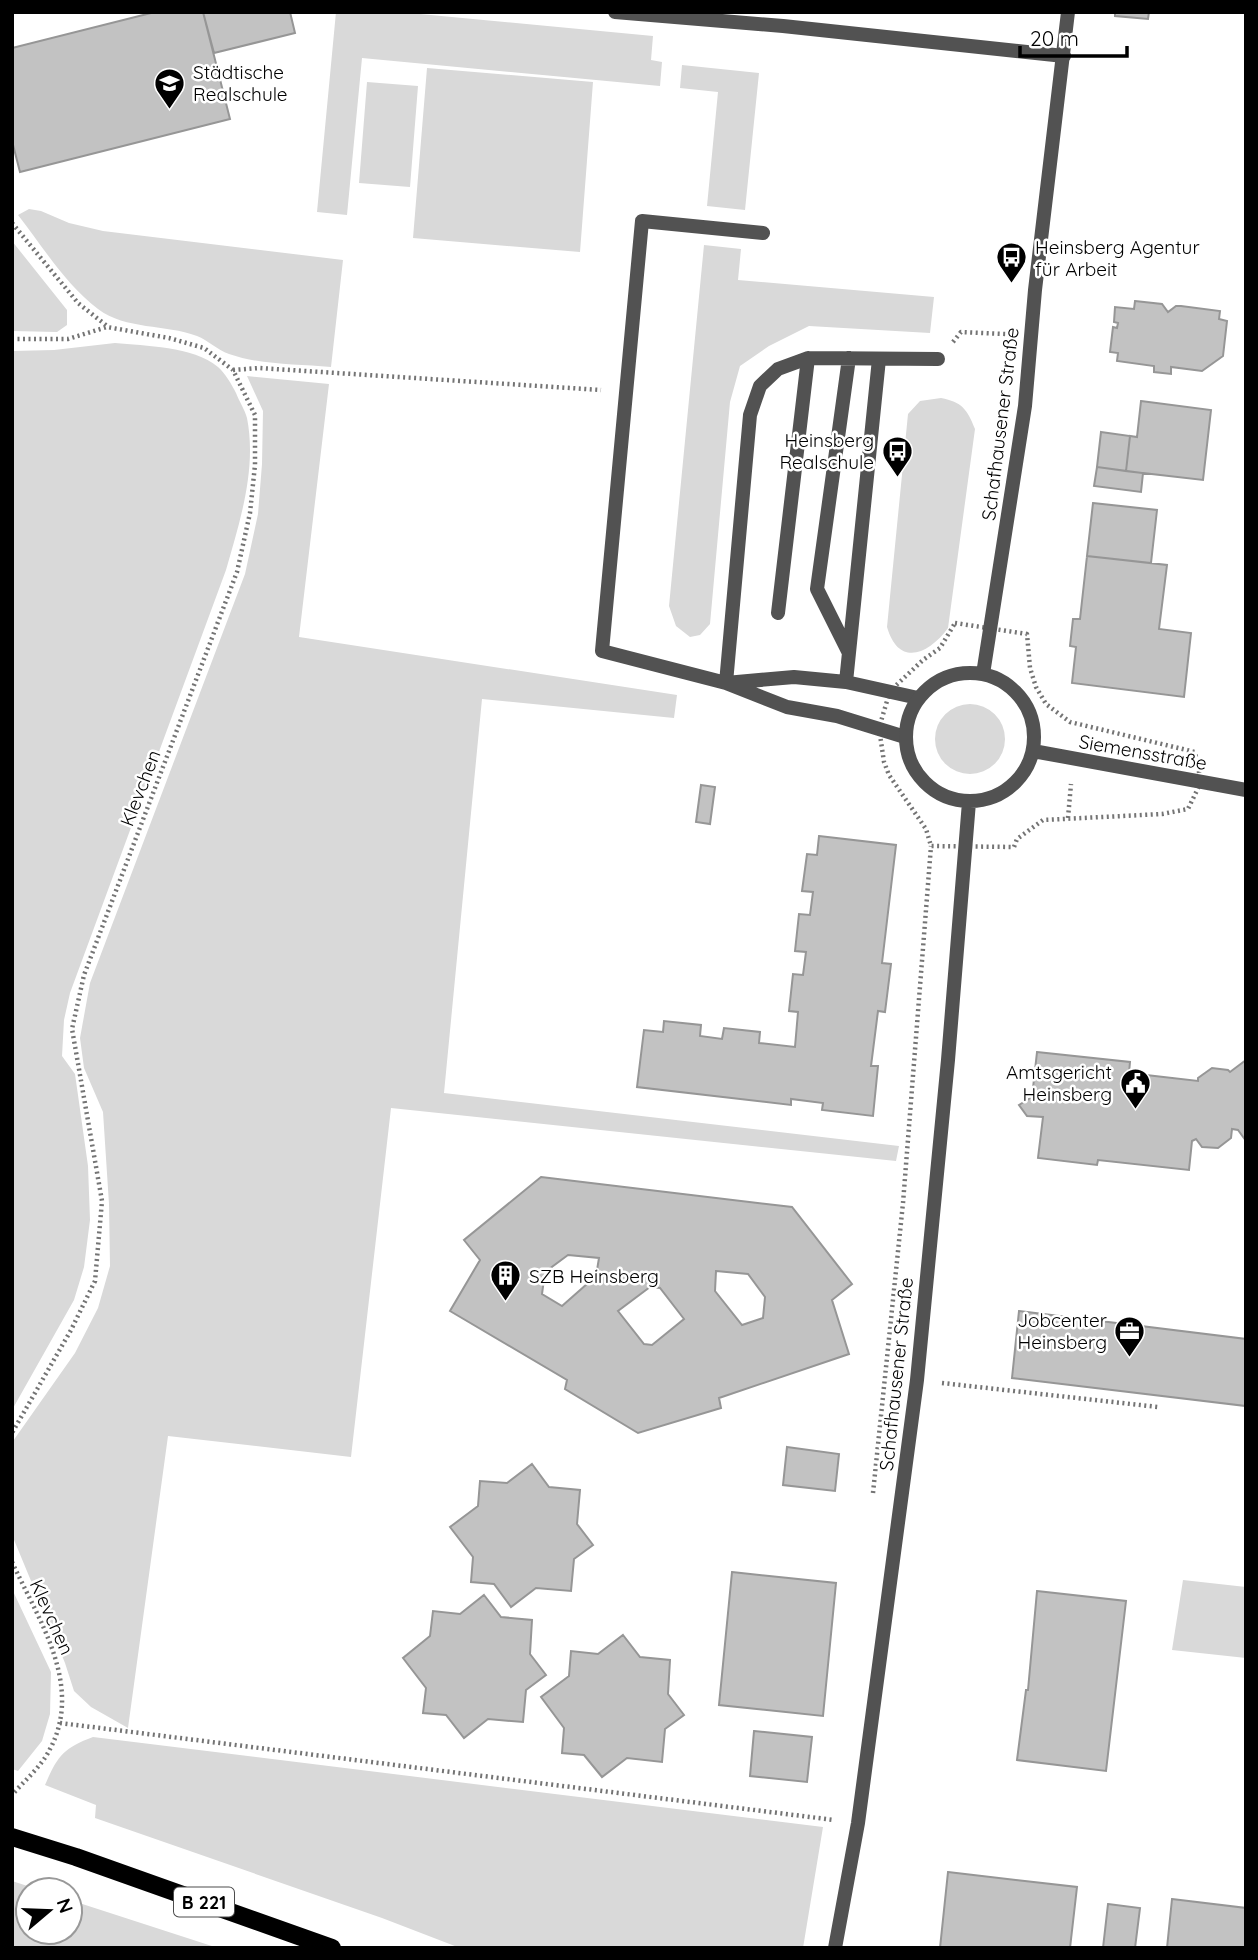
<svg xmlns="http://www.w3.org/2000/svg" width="1258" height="1960" viewBox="0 0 1258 1960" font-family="Quicksand,sans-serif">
<rect width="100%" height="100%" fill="#fff"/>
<path fill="#d9d9d9" d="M336 12H399L653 36 651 60 662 62 660 86 362 58 347 215 317 212Z
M682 65 759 73 745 210 707 206 718 92 680 88Z
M427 68 593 82 580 252 413 238Z
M367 82 418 86 410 187 359 183Z
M29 209 41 211 69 223 103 231 343 260 331 367C297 364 261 365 229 354 217 350 208 340 197 336 165 324 126 330 98 309 66 285 43 247 18 215Z
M12 241 67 310V325L57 332 12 331Z
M704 245 741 249 738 280 934 297 930 333 809 326 769 346 740 366 730 402 710 624 700 635 690 637 676 626 669 606Z
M115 343C145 346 193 346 218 367 225 373 232 385 236 393 239 401 245 410 247 418 257 469 240 521 226 570L70 993 64 1020 62 1056 75 1074 88 1166 90 1220 84 1267 74 1300 12 1410V351L54 350Z
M247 376 329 384 299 637 677 695 674 718 482 699 444 1093 899 1146 896 1161 391 1108 351 1457 168 1436 128 1728 91 1707 74 1691 65 1663 12 1535 13 1441 75 1353 98 1308 110 1266 109 1204 103 1112 84 1068 80 1038 90 983 245 574 258 514 262 464 263 411Z
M941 398C962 402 967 409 975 429L948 628C929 654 899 668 887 627L908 414 920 401Z
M935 739a35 35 0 1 1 70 0a35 35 0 1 1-70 0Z
M1183 1580 1246 1587V1658L1172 1650Z
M12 1589 51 1672 50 1714 42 1741 18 1771 12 1769Z
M93 1737 823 1827 803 1948H460L382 1918 95 1818 96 1805 45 1785C57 1757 63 1748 93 1737Z
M12 1881 40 1890H28V1932H70V1900L218 1948H12Z"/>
<path fill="#c2c2c2" stroke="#969696" stroke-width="2" fill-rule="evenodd" d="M155 12H203L230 119 20 172 12 141V48Z
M203 12H290L295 33 214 53Z
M1115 12H1149L1148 19 1115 16Z
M1135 301 1162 304 1168 312 1176 306H1181L1220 311 1219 319 1227 321 1223 356 1202 371 1171 367V374L1154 372V366L1117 361 1118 353 1110 352 1113 327 1117 328 1118 323 1114 322 1115 307 1134 309Z
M1141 401 1211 410 1203 480 1126 471 1130 436 1137 437Z
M1101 432 1130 436 1126 471 1097 467Z
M1097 467 1143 473 1141 492 1094 486Z
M1093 503 1157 510 1151 563 1087 556Z
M1087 556 1167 565 1159 629 1191 633 1184 697 1072 683 1076 647 1070 646 1073 619H1080Z
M701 785 715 787 710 824 696 822Z
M819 836 896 845 882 963 891 964 885 1012 878 1011 871 1066H878L873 1116 822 1110 823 1103 791 1099V1105L637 1087 644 1030 663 1032 664 1021 701 1025 700 1036 722 1039 724 1028 760 1032 759 1043 795 1047 798 1012 789 1011 793 974 803 975 806 952 795 951 799 914 810 915 813 892 802 891 807 854 817 855Z
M1037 1052 1130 1062 1129 1073 1198 1081V1078L1212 1068 1228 1070 1230 1072 1246 1060V1141L1238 1130 1232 1129 1231 1138 1218 1148 1202 1147 1196 1139 1192 1141 1189 1170 1098 1160 1097 1165 1038 1158 1043 1117 1027 1116 1019 1105 1032 1097Z
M541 1177 792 1207 852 1284 832 1300 849 1354 719 1398 721 1408 638 1433 565 1389 567 1380 450 1311 480 1260 464 1240ZM568 1255 599 1258 596 1276 562 1306 542 1294 545 1272ZM716 1271 748 1274 765 1297 763 1318 742 1325 715 1291ZM650 1287 660 1288 684 1319 652 1345 644 1344 618 1311Z
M1019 1311 1246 1339V1406L1012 1378Z
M787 1447 839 1454 835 1491 783 1485Z
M532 1464 549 1487 580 1490 577 1524 593 1545 574 1559 571 1591 536 1588 511 1607 494 1584 471 1582 473 1557 450 1527 478 1506 480 1481 507 1483Z
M732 1572 836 1583 823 1716 719 1705Z
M1037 1591 1126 1601 1106 1771 1017 1760 1026 1690H1028Z
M484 1595 501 1617 532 1620 530 1654 546 1675 526 1690 523 1722 488 1719 464 1738 446 1715 423 1713 426 1688 403 1658 430 1636 433 1611 460 1614Z
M623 1635 640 1657 670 1660 668 1694 684 1715 665 1729 662 1762 627 1758 602 1777 584 1755 562 1753 564 1728 541 1697 569 1676 571 1651 598 1654Z
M754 1731 812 1737 807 1782 750 1776Z
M948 1872 1077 1887 1070 1948H940Z
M1172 1899 1246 1908V1948H1167Z
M1108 1904 1140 1908 1135 1948H1103Z"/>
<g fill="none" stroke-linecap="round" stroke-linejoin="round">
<path stroke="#747474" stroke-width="4.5" stroke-dasharray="2 3.5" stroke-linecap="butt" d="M12 223 78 303 107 326
M12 339H68L107 327 169 338 204 348 233 370 255 415V465L250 513 237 572 84 975 72 1029 102 1201 95 1281 71 1330 12 1433
M953 342 961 332 1006 334
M233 370 259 368 601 390
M955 623 1027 634 1030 668 1036 687 1046 704 1070 722 1195 752 1201 782 1188 809 1162 814 1043 820 1017 839 1014 847 931 846 926 829 889 775 884 762 879 728 890 691 923 660 940 648Z
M1068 818 1071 784
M942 1383 1158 1407
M873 1493 903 1203 931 846
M12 1562C38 1619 84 1685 50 1749 42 1766 24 1781 12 1795
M60 1723 834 1820"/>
<path stroke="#525252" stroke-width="14" d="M615 12 783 26 1064 56
M763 233 642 221 602 651 726 683 794 677 846 682 918 698
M778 613 808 358
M848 651 817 589 849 358
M846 682 879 359
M905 737 837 716 787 707 726 683 750 415 760 386 778 369 808 358 938 359"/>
<path stroke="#525252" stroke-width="14" d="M906 737a64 64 0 1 1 128 0a64 64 0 1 1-128 0Z
M983 674 1025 406 1035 290 1068 12
M1033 751 1246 790
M835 1948 858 1823 917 1380 948 1060 969 802"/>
<path stroke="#000" stroke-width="18" d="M12 1837 76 1857 332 1948"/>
</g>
<defs>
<symbol id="school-pin" viewBox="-11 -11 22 30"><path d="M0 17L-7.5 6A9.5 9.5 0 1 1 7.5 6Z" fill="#000" stroke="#fff"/><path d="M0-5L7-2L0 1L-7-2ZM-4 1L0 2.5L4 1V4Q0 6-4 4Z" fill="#fff"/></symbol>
<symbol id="bus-pin" viewBox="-11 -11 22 30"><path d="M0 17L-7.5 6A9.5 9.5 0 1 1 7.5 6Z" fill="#000" stroke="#fff"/><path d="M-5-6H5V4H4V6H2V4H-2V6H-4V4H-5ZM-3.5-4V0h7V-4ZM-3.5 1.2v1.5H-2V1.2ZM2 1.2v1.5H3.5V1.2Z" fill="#fff"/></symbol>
<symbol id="civic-pin" viewBox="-11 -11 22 30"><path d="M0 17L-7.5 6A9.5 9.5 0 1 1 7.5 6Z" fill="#000" stroke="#fff"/><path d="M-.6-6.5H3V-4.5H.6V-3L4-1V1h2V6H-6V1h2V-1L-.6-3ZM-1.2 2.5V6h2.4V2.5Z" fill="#fff"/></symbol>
<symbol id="building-pin" viewBox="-11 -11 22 30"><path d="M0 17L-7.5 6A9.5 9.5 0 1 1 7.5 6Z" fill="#000" stroke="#fff"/><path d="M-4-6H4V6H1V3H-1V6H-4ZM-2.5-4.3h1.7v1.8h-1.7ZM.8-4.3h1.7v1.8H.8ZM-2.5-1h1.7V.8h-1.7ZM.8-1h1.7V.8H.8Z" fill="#fff"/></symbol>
<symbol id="office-pin" viewBox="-11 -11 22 30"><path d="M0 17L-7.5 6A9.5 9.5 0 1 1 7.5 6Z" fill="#000" stroke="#fff"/><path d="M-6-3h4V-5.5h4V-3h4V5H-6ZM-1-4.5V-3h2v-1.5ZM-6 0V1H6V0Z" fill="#fff"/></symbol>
</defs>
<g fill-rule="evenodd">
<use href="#school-pin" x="152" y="66" width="35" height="47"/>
<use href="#bus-pin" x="994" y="240" width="35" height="47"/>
<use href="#bus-pin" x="880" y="434" width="35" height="47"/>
<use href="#civic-pin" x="1118" y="1066" width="35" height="47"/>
<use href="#building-pin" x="488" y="1258" width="35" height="47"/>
<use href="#office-pin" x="1112" y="1314" width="35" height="47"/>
</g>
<g text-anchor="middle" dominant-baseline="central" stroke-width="5" stroke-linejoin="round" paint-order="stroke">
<rect fill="#fff" stroke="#4c4c4c" stroke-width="2" x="174" y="1887.5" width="60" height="29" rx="5"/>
<g font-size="18" font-weight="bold" fill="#000">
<text x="204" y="1902">B 221</text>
</g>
<g font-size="19" fill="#000" stroke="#fff" text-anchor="start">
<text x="193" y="72">Städtische<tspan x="193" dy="22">Realschule</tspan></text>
<text x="1035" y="247">Heinsberg Agentur<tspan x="1035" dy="22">für Arbeit</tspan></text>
<text x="874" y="440" text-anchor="end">Heinsberg<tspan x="874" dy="22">Realschule</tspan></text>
<text x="1112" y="1072" text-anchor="end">Amtsgericht<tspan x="1112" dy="22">Heinsberg</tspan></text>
<text x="529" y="1276">SZB Heinsberg</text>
<text x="1107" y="1320" text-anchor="end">Jobcenter<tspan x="1107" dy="22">Heinsberg</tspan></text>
</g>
<g font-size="19" fill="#000" stroke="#fff">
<text transform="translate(1000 424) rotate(-83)">Schafhausener Straße</text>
<text transform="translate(1143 752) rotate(10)">Siemensstraße</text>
<text transform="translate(140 788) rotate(-69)">Klevchen</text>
<text transform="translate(896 1374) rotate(-84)">Schafhausener Straße</text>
<text transform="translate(52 1617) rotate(66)">Klevchen</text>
</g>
</g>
<rect width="1258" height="1960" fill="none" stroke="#000000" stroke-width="28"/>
<g transform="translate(49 1911) rotate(71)"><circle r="33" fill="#ffffff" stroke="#999999" stroke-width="2"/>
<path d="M0-5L12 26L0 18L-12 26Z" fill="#000000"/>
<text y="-10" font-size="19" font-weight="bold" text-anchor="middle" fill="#000000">N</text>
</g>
<path d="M1020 46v10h107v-10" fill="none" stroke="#000000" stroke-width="3.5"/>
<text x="1030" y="46" font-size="21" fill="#000000" stroke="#ffffff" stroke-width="5" paint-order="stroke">20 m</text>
</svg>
